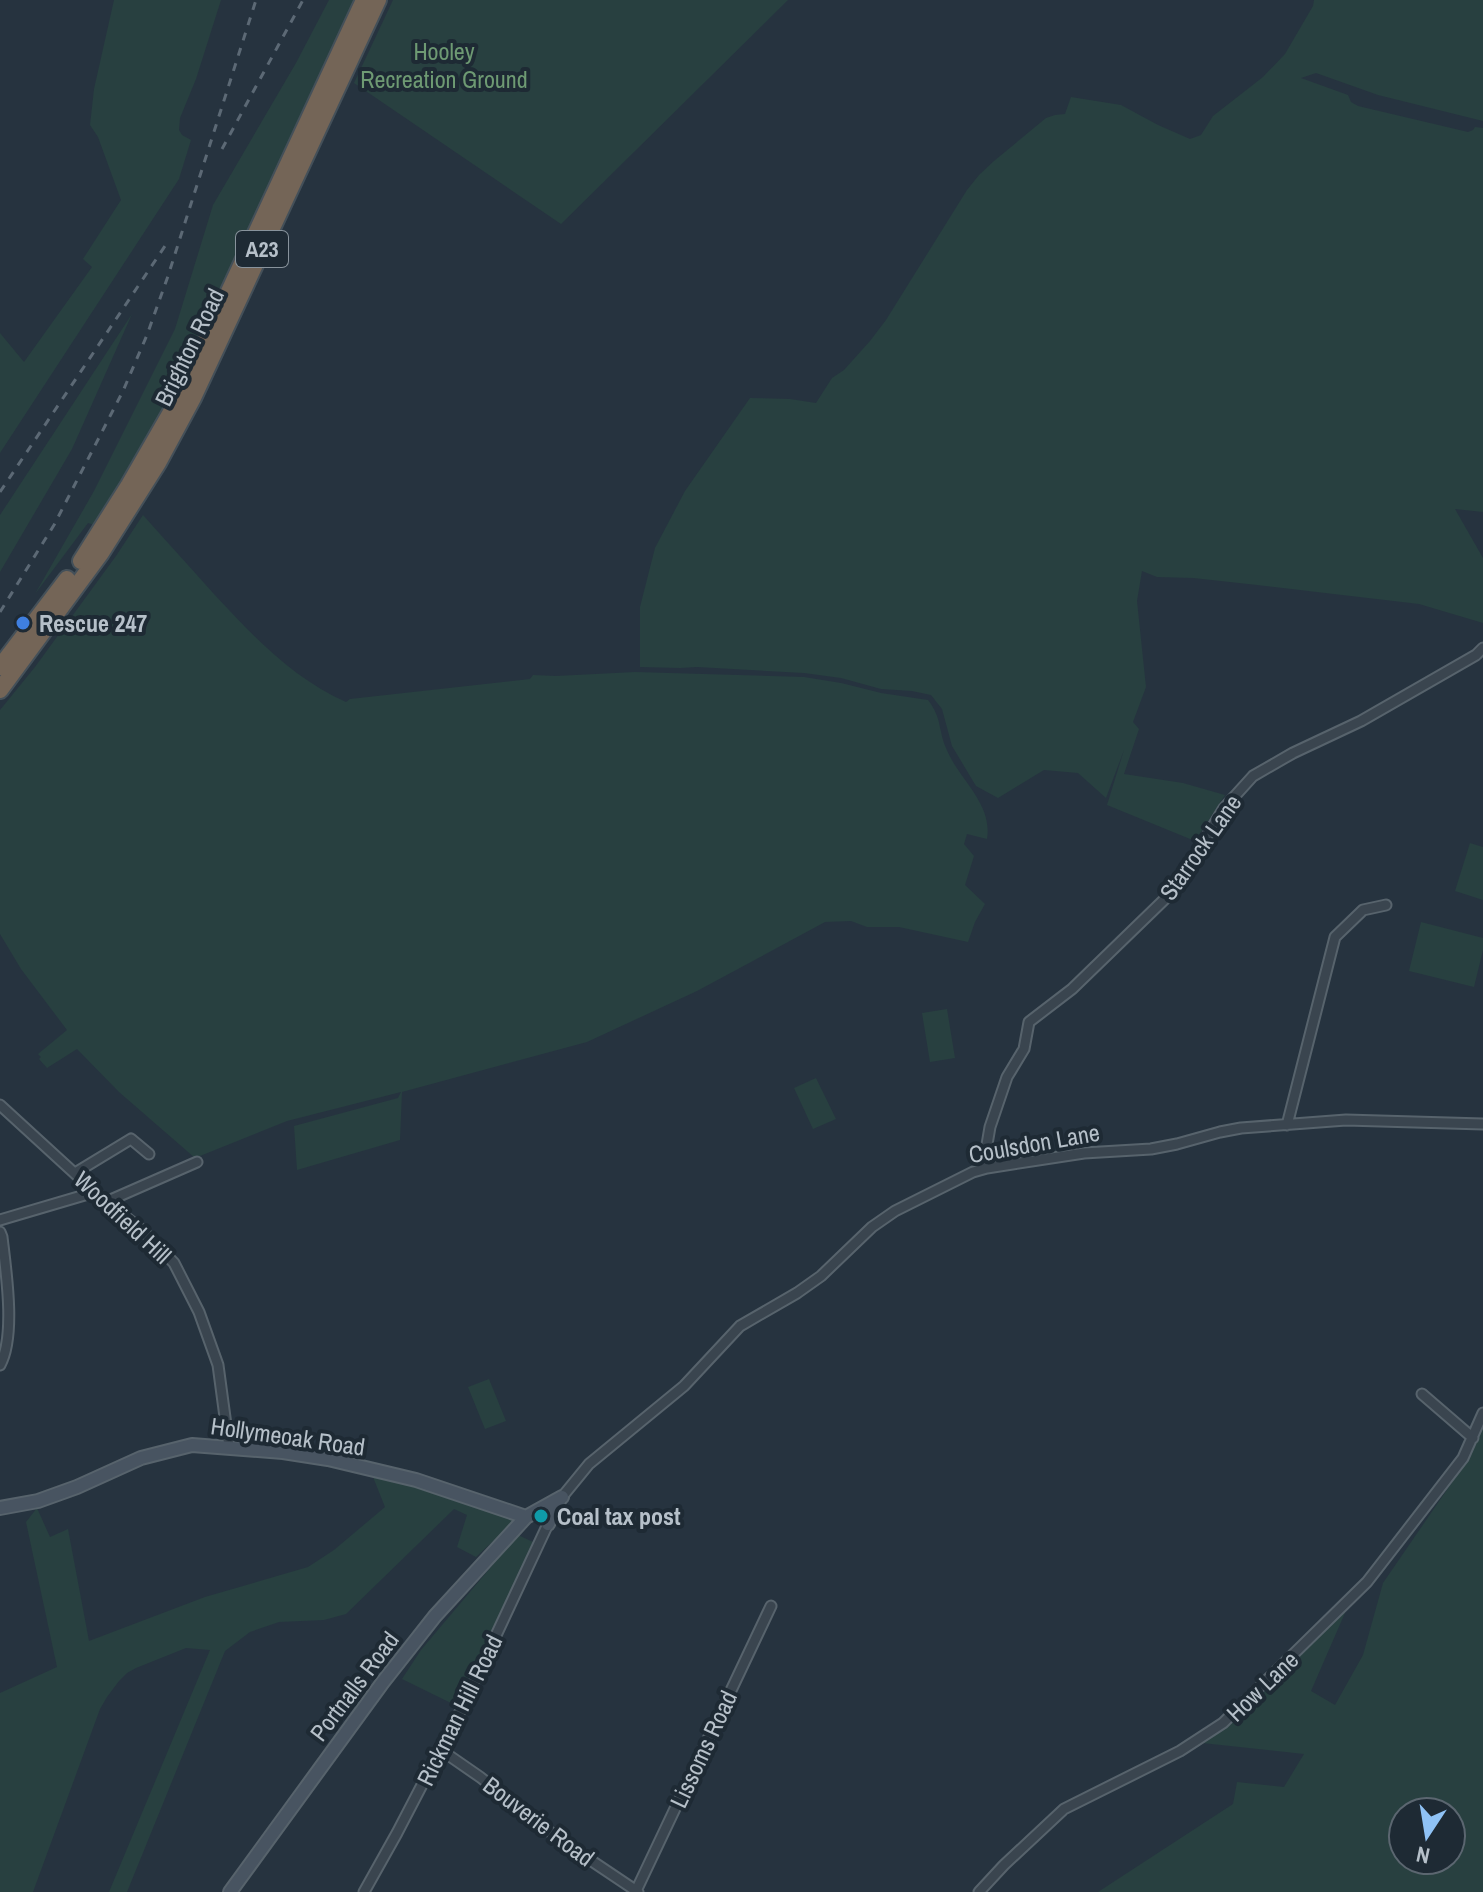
<svg xmlns="http://www.w3.org/2000/svg" width="1483" height="1892" viewBox="0 0 1483 1892" font-family="'Archivo Narrow',sans-serif">
<rect width="100%" height="100%" fill="#26333f"/>
<path fill="#284040" fill-rule="evenodd" d="M114 0H221L196 79 180 118 179 130 182 135 191 140 179 179 0 453V333L24 362 92 267 83 259 121 200 98 137 90 125 94 89Z
M329 0H354L178 388 98 526 88 523 35 594 94 491 175 329 213 205 296 63Z
M393 0H788L561 224 354 83Z
M1314 0H1483V121L1378 95 1316 73 1301 78 1348 95 1351 102 1358 106 1468 132 1473 130 1475 127 1483 128V512L1455 509 1483 558V623L1419 604 1257 585 1193 578 1157 577 1142 571 1137 601 1146 687 1133 722 1139 729 1124 774 1183 783 1225 795 1195 841 1107 805 1124 750 1106 798 1078 773 1044 770 998 798 976 786 952 746 942 709 931 695 912 691 881 689 841 678 804 673 697 667 680 668 640 667V607L655 548 685 491 750 398 790 399 816 403 832 378 844 370 870 341 886 320 967 190 979 175 994 161 1046 118 1055 115 1065 114 1071 97 1121 105 1158 125 1190 139 1201 135 1213 116 1263 77 1285 54 1313 6Z
M132 314 72 449 0 572V515Z
M143 515C166 541 190 567 213 593 252 635 292 678 346 702L350 699 530 679 533 675 556 676 635 672 804 677 841 683 881 693 928 700C942 718 938 729 946 748 958 779 993 803 987 839L967 834 964 844 974 856 965 885 985 904 975 922 968 942 899 927H867L851 921 825 922 697 991 587 1042 402 1092 400 1140 297 1170 294 1126 398 1098 401 1092 287 1121 195 1158 119 1092 77 1049 47 1068 39 1059 41 1057 38 1054 67 1030 21 969 0 934V710L35 667 116 556Z
M1470 843 1483 847V900L1455 891Z
M1421 922 1483 938V950L1474 987 1409 971Z
M947 1009 955 1058 930 1062 922 1013Z
M816 1078 836 1119 813 1129 794 1088Z
M489 1379 506 1421 485 1429 468 1387Z
M1483 1427V1892H1098L1233 1804 1237 1782 1284 1787 1304 1754 1193 1742 1223 1723 1262 1694 1348 1606 1311 1691 1335 1705 1363 1655 1383 1583 1466 1462ZM1403 1812H1451V1860H1403Z
M373 1477 415 1486 517 1519 476 1557 457 1547 467 1515 454 1509 346 1614 324 1620 279 1622 250 1632 225 1651 127 1892H109L210 1650 186 1648 136 1668 127 1673 119 1681 107 1697 100 1709 33 1892H0V1693L57 1667 26 1522 37 1508 50 1537 68 1529 89 1641 205 1597 308 1567 334 1550 385 1507Z
M518 1535 533 1542 516 1581 455 1705 402 1679 421 1650Z"/>
<g fill="none" stroke-linecap="round" stroke-linejoin="round">
<defs>
<path id="street" d="M0 1105 95 1192 142 1230 174 1263 199 1312 218 1365 229 1447
M1287 1125 1335 937 1363 910 1386 905
M987 1168 985 1156 990 1127 1007 1077 1024 1049 1029 1022 1072 989 1169 895 1179 882 1224 808 1253 776 1293 753 1361 721 1476 655 1483 648
M75 1173 131 1139 149 1154
M108 1201 197 1162
M0 1220 95 1192
M0 1232 2 1237C6 1271 16 1336 0 1365
M1422 1394 1473 1438
M562 1497 589 1464 684 1386 740 1326 797 1293 821 1276 872 1227 895 1211 973 1172 987 1168 1084 1153 1151 1149 1177 1144 1220 1132 1241 1128 1346 1120 1483 1124
M441 1750 480 1777 559 1839 638 1892
M636 1891 771 1606
M364 1892 397 1833 462 1708 548 1524
M979 1892 1004 1865 1064 1809 1180 1751 1223 1723 1367 1582 1463 1458 1483 1413"/>
<path id="secondary" d="M0 1508 38 1501 77 1487 141 1458 192 1445 283 1452 328 1459 416 1480 526 1517
M548 1524 560 1499
M230 1892 383 1682 435 1616 526 1517 562 1497"/>
<path id="highway" d="M81 561 129 485 182 393 364 0
M0 667 67 579
M0 690 101 553 158 463 193 398 378 0"/>
</defs>
<use href="#street" stroke="#57636c" stroke-width="13"/>
<use href="#secondary" stroke="#57636c" stroke-width="16"/>
<use href="#highway" stroke="#445059" stroke-width="20"/>
<use href="#street" stroke="#3a454f" stroke-width="9"/>
<use href="#secondary" stroke="#485461" stroke-width="12"/>
<use href="#highway" stroke="#746557" stroke-width="16"/>
<path stroke="#5c6975" stroke-width="3" stroke-dasharray="8 8" stroke-linecap="butt" d="M222 149 303 0
M0 492 165 246
M0 612 54 525 123 391 147 335 168 276 256 0"/>
</g>
<circle fill="#3f7fe0" stroke="#1e2a34" stroke-width="3" cx="23" cy="623" r="8"/>
<circle fill="#0f9aa8" stroke="#1e2a34" stroke-width="3" cx="541" cy="1516" r="8"/>
<g text-anchor="middle" dominant-baseline="central" stroke-width="8" stroke-linejoin="round" paint-order="stroke">
<rect fill="#1e2a34" stroke="#88939c" stroke-width="2" x="236" y="231" width="52" height="36" rx="6"/>
<g font-size="22" font-weight="bold" fill="#b6c0c9">
<text x="262" y="249">A23</text>
</g>
<g font-size="24" fill="#6e9a73" stroke="#1e2a34">
<text x="444" y="51">Hooley<tspan x="444" dy="28">Recreation Ground</tspan></text>
</g>
<g font-size="24" fill="#b6c0c9" stroke="#1e2a34">
<text transform="translate(189 347) rotate(-64)">Brighton Road</text>
<text transform="translate(1200 847) rotate(-55)">Starrock Lane</text>
<text transform="translate(1034 1143) rotate(-10)">Coulsdon Lane</text>
<text transform="translate(123 1217) rotate(43)">Woodfield Hill</text>
<text transform="translate(288 1436) rotate(8)">Hollymeoak Road</text>
<text transform="translate(354 1686) rotate(-53)">Portnalls Road</text>
<text transform="translate(1262 1686) rotate(-44)">How Lane</text>
<text transform="translate(459 1710) rotate(-64)">Rickman Hill Road</text>
<text transform="translate(703 1749) rotate(-65)">Lissoms Road</text>
<text transform="translate(539 1821) rotate(37)">Bouverie Road</text>
</g>
<g font-size="24" font-weight="bold" fill="#b6c0c9" stroke="#1e2a34" text-anchor="start">
<text x="39" y="623">Rescue 247</text>
<text x="557" y="1516">Coal tax post</text>
</g>
</g>
<g transform="translate(1427 1836) rotate(192)"><circle r="38" fill="#1e2a34" stroke="#5b6670" stroke-width="2"/>
<path d="M0-6L14 30L0 20L-14 30Z" fill="#8fc2f5"/>
<text y="-12" font-size="22" font-weight="bold" text-anchor="middle" fill="#b6c0c9">N</text>
</g>
</svg>
